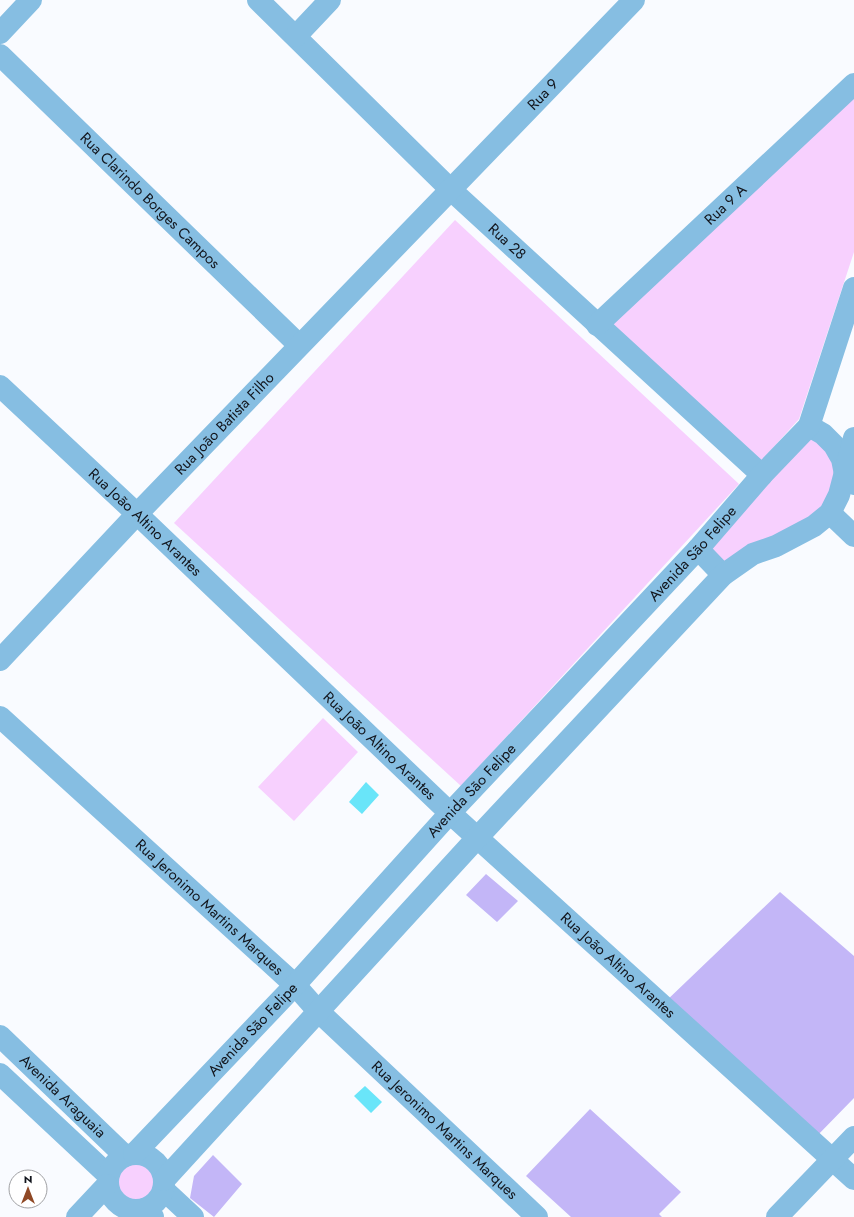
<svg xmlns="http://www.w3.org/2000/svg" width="854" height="1217" viewBox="0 0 854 1217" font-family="Jost,sans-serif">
<rect width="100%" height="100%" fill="#f9fbff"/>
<path fill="#f7d0fe" d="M854 93V252L799 419 761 461 610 324Z
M455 220 739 484 461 786 174 523Z
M809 429 840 459 828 512 724 573 700 550Z
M323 718 358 752 294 821 258 787Z
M133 1161 151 1166 157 1176 156 1190 148 1199 140 1203 127 1200 117 1191 115 1184 121 1168Z"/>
<path fill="#69e5f9" d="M366 782 379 795 362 814 349 802Z
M365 1086 382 1102 371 1113 354 1096Z"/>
<path fill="#c3b6f7" d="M486 874 518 901 497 922 466 895Z
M780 892 854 956V1098L813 1140 664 1003Z
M590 1109 681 1192 659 1214 662 1217H571L526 1176Z
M213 1155 242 1184 214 1217 190 1198 194 1176Z"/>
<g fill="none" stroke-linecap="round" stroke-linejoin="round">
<g stroke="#86bee2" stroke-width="22">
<path id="s1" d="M258 0 450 189 762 475"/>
<path d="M0 33 31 0"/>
<path d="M296 36 330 0"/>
<path id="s2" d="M0 55 299 345"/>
<path id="s3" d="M597 325 854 84"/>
<path id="s4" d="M0 386 137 514 450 813 854 1179"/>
<path d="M809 426 823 434 834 445 842 459 845 474 854 484"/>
<path d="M830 513 854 536"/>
<path id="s5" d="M0 660 137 514 634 0"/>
<path id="s6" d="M0 717 295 985 318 1011 537 1217"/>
<path id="s7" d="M0 1036 125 1156"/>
<path d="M0 1074 108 1175"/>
<path d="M164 1190 193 1217"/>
<path d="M145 1209 153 1217"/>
<path d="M777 1217 854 1137"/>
</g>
<g stroke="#86bee2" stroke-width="22">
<path d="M698 549 723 575"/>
<circle cx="136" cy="1182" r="28"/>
<path id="s8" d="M134 1154 295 985 450 813 698 549 762 475 809 426 854 288"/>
<path d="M164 1180 477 838 723 575 753 554 776 546 814 526 830 513 839 495 854 438"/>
<path d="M77 1217 107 1185"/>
</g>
</g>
<g text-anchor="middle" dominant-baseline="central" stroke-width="3" stroke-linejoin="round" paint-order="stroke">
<g font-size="15" fill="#12151c" stroke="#fff">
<text stroke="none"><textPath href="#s5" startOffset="784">Rua 9</textPath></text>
<text stroke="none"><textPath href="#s2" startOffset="209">Rua Clarindo Borges Campos</textPath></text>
<text stroke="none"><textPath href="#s3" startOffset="176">Rua 9 A</textPath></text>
<text stroke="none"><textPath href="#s1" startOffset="347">Rua 28</textPath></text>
<text stroke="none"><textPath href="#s5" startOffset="326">Rua João Batista Filho</textPath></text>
<text stroke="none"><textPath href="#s4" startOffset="199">Rua João Altino Arantes</textPath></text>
<text stroke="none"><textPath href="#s8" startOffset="820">Avenida São Felipe</textPath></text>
<text stroke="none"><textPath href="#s4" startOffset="523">Rua João Altino Arantes</textPath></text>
<text stroke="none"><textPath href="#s8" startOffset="496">Avenida São Felipe</textPath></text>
<text stroke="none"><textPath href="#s6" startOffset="283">Rua Jeronimo Martins Marques</textPath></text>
<text stroke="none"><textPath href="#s4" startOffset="847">Rua João Altino Arantes</textPath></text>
<text stroke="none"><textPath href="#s8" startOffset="172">Avenida São Felipe</textPath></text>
<text stroke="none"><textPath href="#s7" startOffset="87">Avenida Araguaia</textPath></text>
<text stroke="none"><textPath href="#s6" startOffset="607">Rua Jeronimo Martins Marques</textPath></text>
</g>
</g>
<g transform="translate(28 1189)"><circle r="19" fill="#ffffff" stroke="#a0a1a4"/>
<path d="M0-3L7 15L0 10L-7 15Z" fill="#8f4825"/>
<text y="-6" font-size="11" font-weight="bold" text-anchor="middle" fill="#12151c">N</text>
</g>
</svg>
